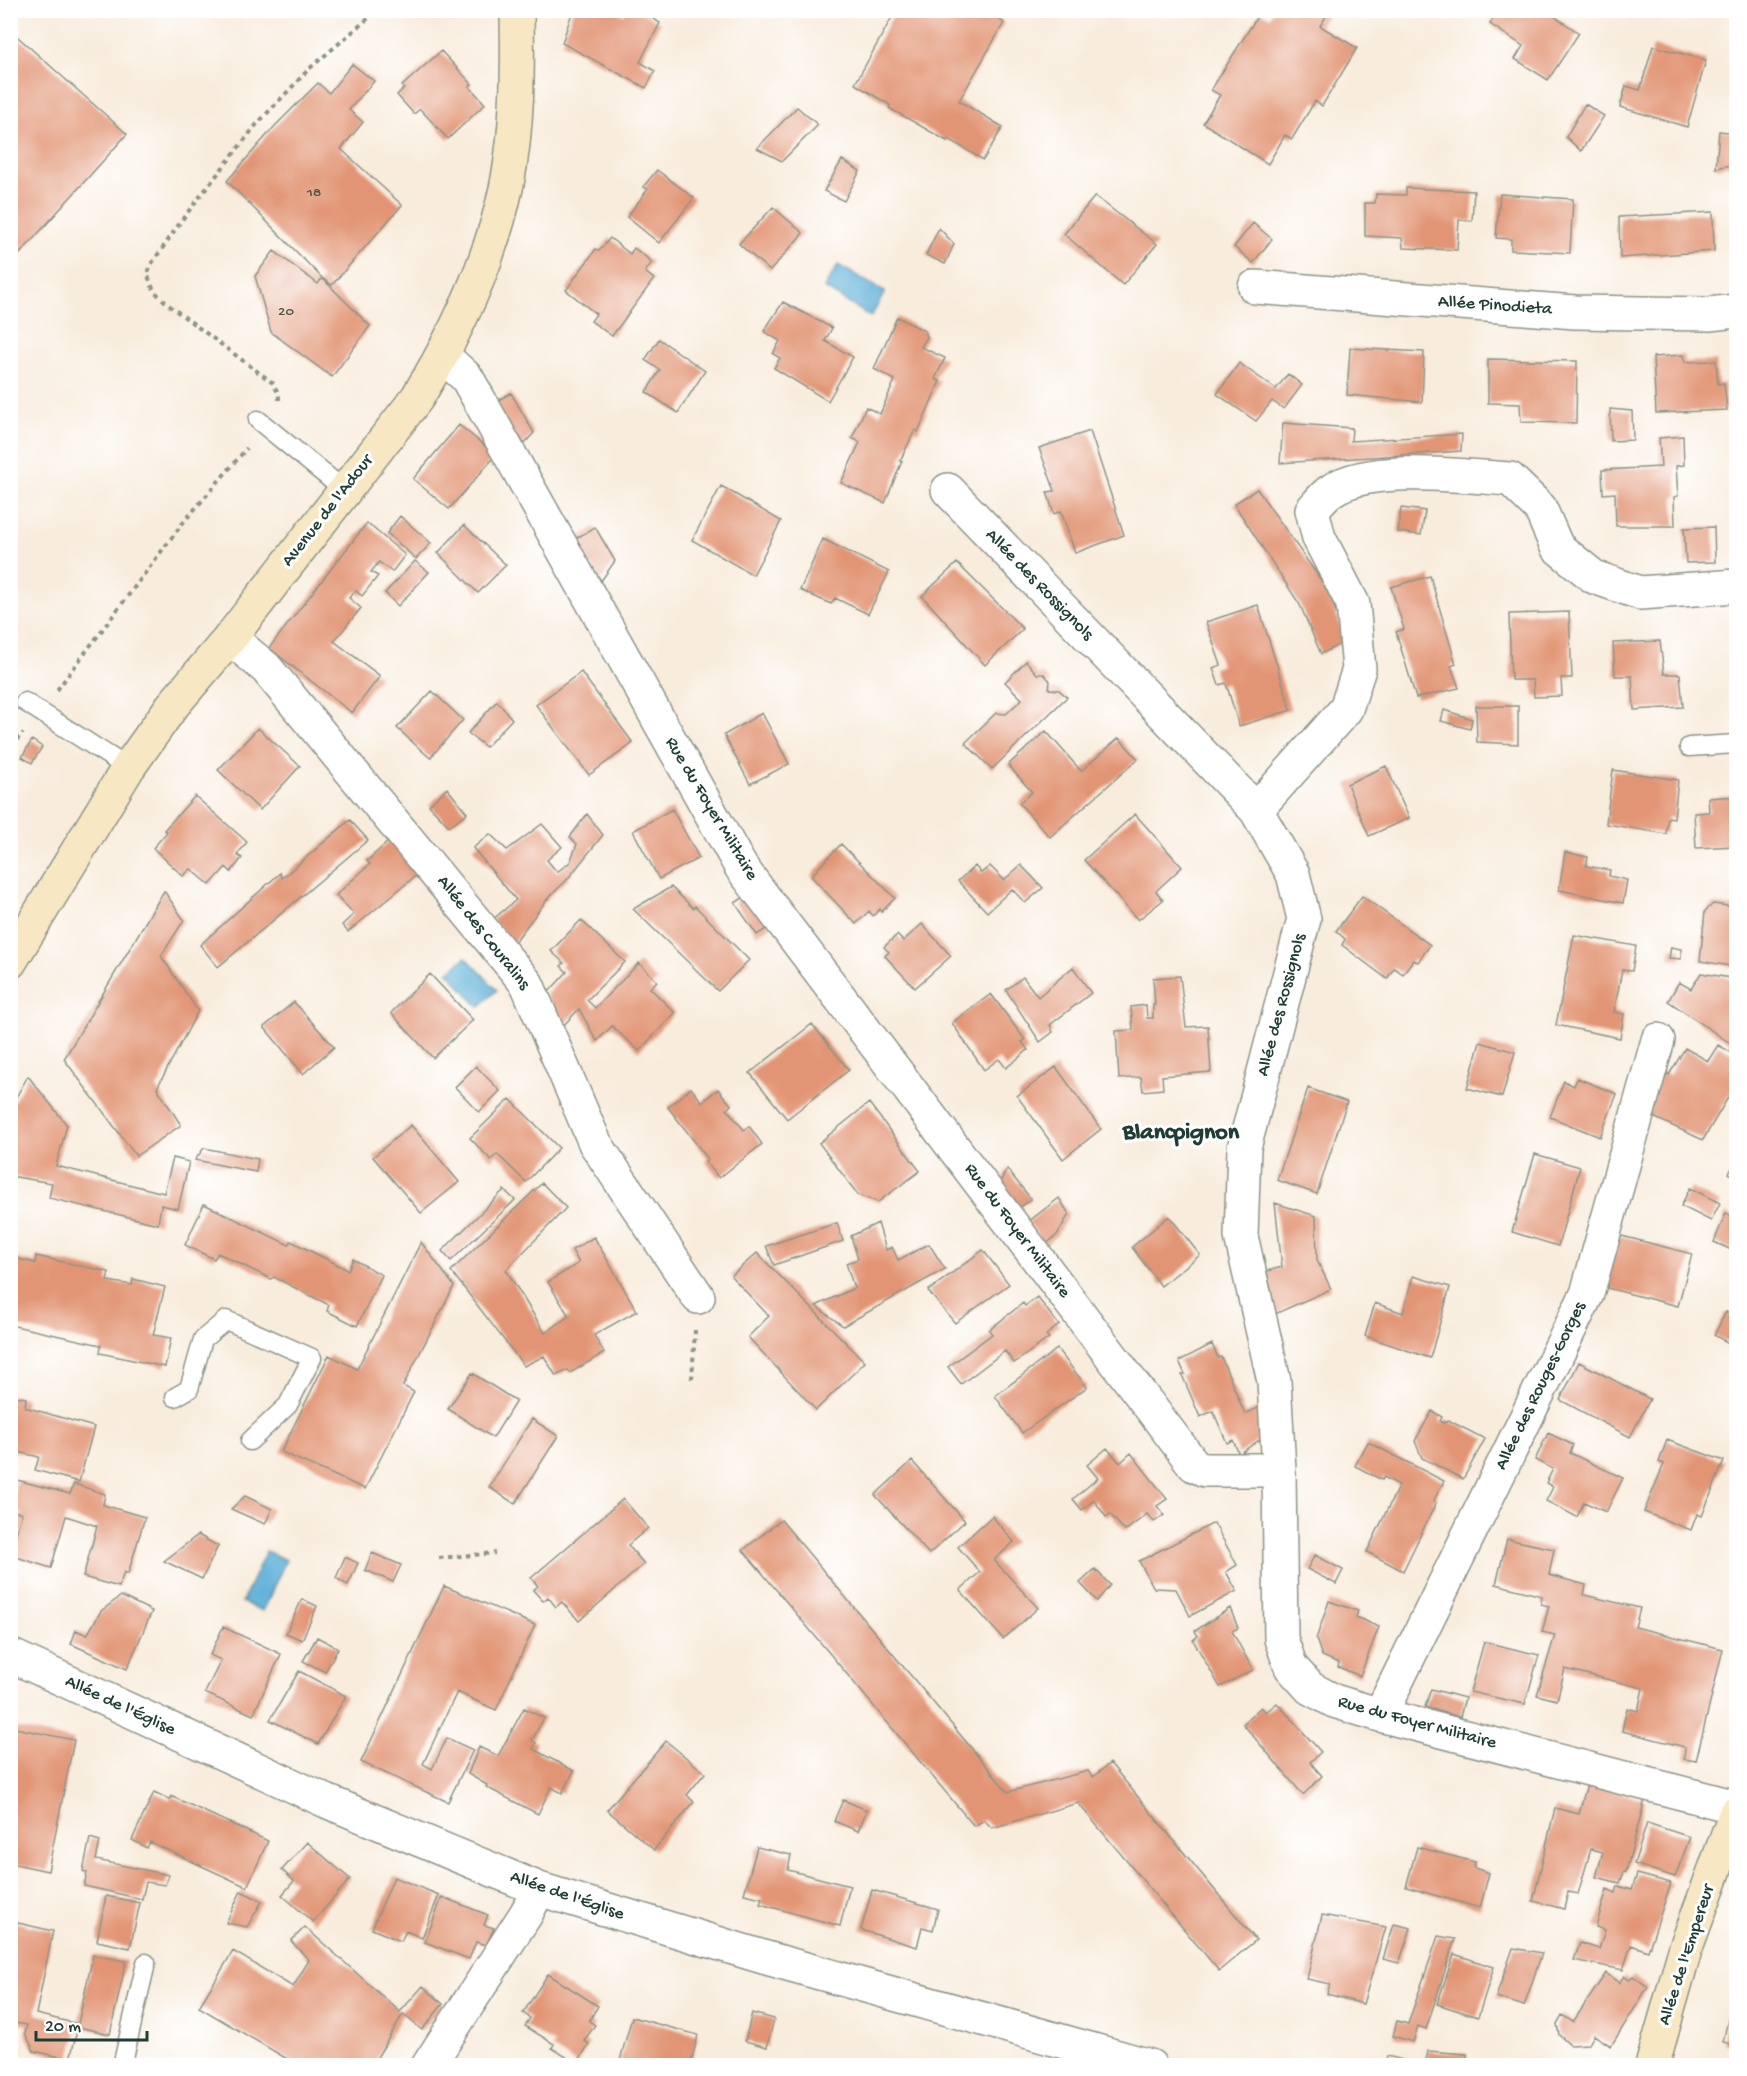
<svg xmlns="http://www.w3.org/2000/svg" width="1747" height="2076" viewBox="0 0 1747 2076" font-family="'Gochi Hand',sans-serif">
<rect width="100%" height="100%" fill="#fff"/>
<filter id="ink" filterUnits="userSpaceOnUse"><feTurbulence type="fractalNoise" baseFrequency=".0167" numOctaves="2"/><feDisplacementMap in="SourceGraphic" scale="12" xChannelSelector="R" yChannelSelector="G"/><feConvolveMatrix kernelMatrix="1 2 1 2 8 2 1 2 1" color-interpolation-filters="sRGB"/></filter>
<filter id="wash" filterUnits="userSpaceOnUse"><feTurbulence type="fractalNoise" baseFrequency=".008" numOctaves="4" result="noise"/><feDisplacementMap in="SourceGraphic" scale="24" xChannelSelector="R" yChannelSelector="G"/><feGaussianBlur stdDeviation="1.35" result="paint"/><feColorMatrix in="noise" values="0 0 0 0 0 0 0 0 0 0 0 0 0 0 0 0 0 1.4 0 .05"/><feComposite in="paint" operator="in"/></filter>
<g filter="url(#wash)">
<rect width="100%" height="100%" fill="#f8ecdc"/>
<path fill="#5baed7" stroke="#3d7686" stroke-width="1.5" d="M838 265 885 292 871 317 824 288Z
M466 957 497 990 479 1007 448 972Z
M266 1551 286 1560 263 1611 242 1602Z"/>
<g id="blocks">
<path fill="#e29574" d="M573 10H615L624 15 627 10H639L660 23 640 62 655 71 646 88 562 43Z
M896 10H1005L999 19 1004 23 959 101 1003 127 983 160 949 139 947 141 889 108 890 105 855 84Z
M1274 10H1330L1320 26 1357 48 1322 106 1315 101 1292 139 1285 135 1268 164 1203 123 1220 95 1211 90 1260 12 1270 17Z
M1498 10H1545L1579 33 1548 80 1515 59 1523 46 1490 24Z
M10 30 127 134 10 265Z
M1653 46 1706 60 1687 127 1620 107 1626 86 1640 90Z
M441 51 472 84 469 86 485 104 448 139 420 109 414 114 397 95 404 88 402 86Z
M352 64 374 81 349 110 363 122 341 149 402 205 332 285 322 278 227 181 275 126 318 83 329 93Z
M1585 104 1604 116 1581 151 1566 137Z
M797 107 818 125 782 161 757 148Z
M1719 131 1736 133V164L1716 168Z
M842 160 860 171 844 201 824 191Z
M657 170 694 198 659 243 627 217 648 189 643 187Z
M1406 188 1474 191 1472 221 1459 220 1457 250 1403 248 1402 238 1365 236V203H1375L1376 194 1406 195Z
M1500 194 1573 199 1570 253 1511 250V239L1496 238Z
M1095 196 1157 244 1123 285 1064 234Z
M773 207 803 233 770 271 739 244Z
M1713 212 1714 251 1620 258 1619 217Z
M1253 223 1272 239 1253 263 1234 247Z
M939 228 954 244 945 264 926 255Z
M610 238 630 254 634 248 652 262 645 272 654 279 612 336 591 321 596 314 566 290 596 249 599 251Z
M274 251 318 284 322 278 370 326 332 377 271 332 255 276Z
M783 302 832 328 825 341 853 357 828 401 774 368 780 358 773 354 780 341 764 331Z
M897 317 925 331 927 337 921 347 945 358 935 379 940 381 918 432 915 430 900 461H902L885 503 841 483 860 442 852 438 866 407 880 414 895 380 874 369Z
M659 339 705 371 678 413 646 392 660 370 645 360Z
M1350 348 1424 352 1422 402 1347 395Z
M1683 355 1685 362 1716 361 1718 384 1724 383 1727 410 1656 413 1653 357Z
M1488 359 1577 361 1576 423 1521 422 1520 404 1488 403Z
M1239 363 1276 389 1288 374 1302 385 1284 409 1272 401 1256 421 1217 394Z
M511 393 534 433 520 448 491 404Z
M1610 409 1632 411 1633 440 1611 441Z
M1283 423 1352 428 1351 441 1462 434 1461 451 1280 463Z
M459 425 496 455 449 509 413 479Z
M1090 431 1124 535 1075 553 1061 511 1054 514 1047 492 1055 491 1039 448Z
M1683 436 1684 465 1676 466 1678 496 1674 497 1675 526H1616L1615 493 1603 494 1602 470 1661 467 1659 438Z
M721 486 781 521 753 575 692 540Z
M1257 489 1328 590 1346 641 1321 654 1300 605 1234 504Z
M1401 508 1425 511 1421 535 1398 532Z
M400 516 431 543 416 559 387 533Z
M367 523 405 555 392 572 379 562 371 572 378 576 362 596 356 591 349 598 361 608 334 641 380 676 352 713 269 648Z
M464 525 506 565 478 593 438 553Z
M595 527 615 561 601 581 575 539Z
M1714 527 1715 562 1686 563 1684 528Z
M823 539 889 572 868 614 835 598 831 604 800 590Z
M415 561 429 572 398 606 385 593Z
M957 563 1023 629 985 665 922 596Z
M1430 576 1456 664 1451 666 1459 688 1416 698 1396 632 1404 629 1391 587Z
M1258 605 1291 710 1239 726 1226 683 1219 685 1213 668 1221 665 1206 622Z
M1569 612 1572 678H1561L1562 696 1534 697 1533 680H1511L1509 614Z
M1660 641 1664 674H1680L1683 707 1634 710 1632 676H1615L1613 643Z
M1026 661 1037 674H1044L1050 681 1049 689 1059 690 1067 697 992 769 965 743 996 713 1006 714 1022 699 1005 682Z
M581 672 633 743 589 775 536 705Z
M432 691 463 720 430 758 397 728Z
M497 701 512 719 486 747 468 733Z
M1476 706H1518V744L1477 742Z
M1444 710 1472 719 1470 729 1441 721Z
M762 713 789 764 750 784 724 735Z
M258 728 300 766 260 810 218 770Z
M1046 731 1081 771 1119 738 1138 759 1050 837 1019 803 1032 792 1008 765Z
M32 740 42 747 32 763 22 757Z
M1386 766 1409 818 1369 836 1347 784Z
M1613 770 1678 780 1674 818 1668 817 1666 834 1606 824Z
M447 788 467 813 449 826 429 805Z
M195 796 247 842 237 855 242 858 231 872 226 867 210 885 191 869 183 876 153 848 167 832 164 830Z
M1736 796V846L1696 848 1694 813 1709 812 1708 798Z
M672 809 699 858 659 879 633 831Z
M587 814 603 835 566 881 549 897 513 944 492 920 516 900 473 848 490 834 507 850 542 824 562 847 547 860 557 872 570 862 577 844 570 837Z
M1135 814 1182 867 1156 891 1163 900 1138 920 1084 860Z
M350 820 368 840 218 967 200 945 280 873 282 878Z
M391 839 419 873 348 932 342 925 354 914 336 895 370 864 367 861Z
M841 844 895 898 881 912 880 909 873 916 869 911 856 924 811 876Z
M1565 852 1588 857 1586 866 1610 870 1609 876 1627 880 1623 903 1559 890Z
M1021 865 1043 888 1025 903 1012 889 987 912 958 881 975 866 981 873 990 866 1004 880Z
M671 887 693 908 695 906 749 960 718 991 633 909Z
M164 891 184 920 161 956 198 1011 157 1088 181 1125 136 1156 64 1059Z
M749 894 771 926 757 935 735 903Z
M1362 896 1430 945 1418 962 1413 960 1403 974 1394 968 1387 979 1342 945 1345 939 1336 931Z
M1713 904 1736 907V967L1700 961 1705 911Z
M581 920 625 962 587 1000 595 1008 639 963 657 981 650 988 675 1013 639 1051 612 1026 597 1041 579 1009 561 1028 546 995 567 972 561 966 564 963 551 951Z
M922 924 951 956 915 988 885 956 889 952 884 947 897 935 903 941Z
M1574 935 1636 946 1632 971 1622 970 1614 1012 1624 1014 1620 1038 1556 1025Z
M1671 947 1681 949V959L1669 958Z
M1073 967 1091 993 1050 1025 1053 1032 1040 1042 1006 990 1023 977 1038 997Z
M1701 973 1736 979V1031L1730 1043 1668 1001 1679 982 1691 989Z
M430 974 473 1020 433 1058 391 1013Z
M1180 976 1186 1027 1208 1026 1211 1072 1162 1076 1163 1089 1143 1091 1141 1077 1119 1079 1116 1031 1133 1030 1131 1007 1146 1005 1147 1018H1153V1005H1155L1153 978Z
M991 994 1025 1040 1022 1042 1028 1050 1006 1068 999 1059 984 1070 952 1023Z
M294 1002 334 1047 303 1074 264 1027Z
M812 1024 849 1070 787 1119 750 1073Z
M1480 1042 1515 1052 1502 1097 1467 1088Z
M1718 1045 1736 1055V1084L1703 1140 1647 1114 1659 1069 1669 1075 1685 1048 1708 1061Z
M476 1066 500 1091 479 1112 455 1087Z
M1056 1067 1101 1129 1063 1159 1017 1096Z
M28 1076 67 1125 56 1166 164 1193 173 1158 189 1162 178 1209 161 1205 158 1224 49 1198 52 1183 10 1176V1108Z
M1577 1078 1617 1094 1600 1137 1550 1117 1564 1081 1574 1086Z
M691 1088 702 1102 718 1089 731 1105 727 1109 744 1130 749 1126 762 1144 719 1178 705 1161 708 1159 668 1107Z
M1308 1088 1347 1102 1317 1194 1277 1180Z
M510 1099 559 1148 526 1182 497 1154 491 1160 470 1138Z
M869 1103 920 1171 878 1202 858 1195 819 1143Z
M411 1125 459 1182 421 1213 373 1157Z
M204 1148 258 1159 256 1172 195 1160Z
M1535 1154 1580 1167 1558 1246 1512 1232Z
M1736 1162V1178L1729 1173Z
M1007 1169 1031 1199 1017 1209 999 1184Z
M542 1183 566 1208 506 1270 545 1333 569 1316 548 1282 579 1263 572 1250 594 1237 637 1311 594 1335 604 1353 570 1373 568 1370 556 1376 544 1356 524 1366 451 1271Z
M1690 1188 1720 1203 1711 1221 1681 1206Z
M504 1190 515 1200 451 1261 442 1251Z
M1059 1198 1069 1214 1057 1235 1045 1245 1028 1222Z
M1275 1203 1316 1216 1317 1260 1331 1289 1275 1314 1267 1271 1282 1267Z
M204 1204 289 1245 291 1241 348 1270 353 1259 382 1275 357 1326 327 1311 329 1305 274 1277 271 1279 218 1253 214 1259 185 1245Z
M1726 1213 1736 1218V1252L1714 1242Z
M1169 1216 1200 1255 1161 1286 1132 1247Z
M837 1223 843 1241 774 1265 766 1246Z
M878 1223 886 1250 892 1247 898 1260 929 1244 945 1269 843 1326 816 1306 854 1288 846 1263 858 1259 851 1236Z
M1618 1235 1692 1254 1678 1306 1603 1287Z
M421 1242 454 1286 403 1386 414 1392 365 1489 281 1452 329 1355 357 1369Z
M983 1250 1009 1284 955 1323 928 1291Z
M757 1253 865 1362 816 1410 748 1337 769 1316 731 1276Z
M36 1256 109 1272 107 1281 132 1285 133 1279 165 1287 153 1335 171 1338 165 1367 100 1353 101 1345 10 1325V1257L35 1263Z
M1413 1276 1450 1287 1430 1358 1365 1336 1375 1303 1403 1313Z
M1037 1297 1059 1325 1046 1335 1049 1338 1014 1363 1005 1351 961 1384 948 1367 992 1334 989 1330 1023 1303 1025 1306Z
M1726 1312 1736 1317V1347L1714 1335Z
M1212 1344 1218 1358 1221 1357 1245 1414 1260 1407 1265 1436 1239 1454 1233 1440 1227 1443 1213 1411 1200 1417 1182 1375 1185 1374 1179 1361Z
M1057 1349 1087 1387 1022 1433 995 1396Z
M1579 1362 1650 1399 1630 1437 1560 1400Z
M472 1373 516 1401 493 1438 448 1409Z
M10 1395 26 1398 25 1407 94 1427 79 1482 35 1470 39 1457 10 1450 12 1431 10 1430Z
M1432 1411 1442 1417 1440 1421 1443 1423 1448 1420 1485 1439 1463 1479 1422 1458 1415 1441Z
M532 1419 558 1436 515 1504 489 1487Z
M1548 1433 1573 1445 1570 1453 1623 1478 1606 1512 1584 1502 1577 1517 1546 1501 1553 1487 1546 1483 1553 1469 1535 1460Z
M1667 1440 1724 1461 1702 1516 1697 1514 1691 1530 1644 1512 1664 1464 1659 1462Z
M1368 1442 1444 1481 1433 1502 1436 1503 1403 1571 1367 1552 1399 1485 1384 1477 1382 1480 1355 1466Z
M1107 1448 1120 1463 1131 1453 1167 1499 1157 1506 1164 1515 1154 1522 1147 1514 1125 1531 1110 1514 1106 1517 1094 1500 1082 1510 1073 1499 1098 1478 1087 1465Z
M912 1461 965 1521 929 1554 875 1495Z
M17 1480 70 1494 74 1484 105 1494 103 1505 145 1517 128 1574 124 1572 119 1587 83 1577 97 1526 66 1516 51 1568 10 1555 22 1513 10 1510V1500Z
M245 1496 272 1509 265 1524 231 1509Z
M623 1499 648 1528 628 1545 644 1564 579 1621 562 1602 556 1607 548 1597 543 1601 533 1590 538 1586 531 1578Z
M992 1516 1014 1542 994 1560 1038 1608 1003 1639 960 1590 980 1572 958 1547Z
M781 1520 1008 1792 1088 1771 1093 1777 1110 1763 1256 1940 1219 1971 1078 1803 992 1828 984 1820 974 1826 743 1550Z
M1214 1523 1237 1565 1226 1572 1237 1591 1190 1616 1176 1589 1154 1588 1139 1561Z
M198 1535 218 1546 202 1579 164 1561Z
M1507 1539 1554 1549 1549 1575 1586 1585 1584 1595 1640 1608 1635 1627 1723 1649 1696 1761 1684 1759 1685 1747 1622 1731 1627 1708 1638 1711 1643 1688 1565 1669 1557 1700 1537 1695 1555 1635 1542 1632 1549 1606 1541 1604 1542 1596 1496 1584Z
M372 1553 401 1565 393 1582 365 1570Z
M1315 1555 1343 1570 1336 1584 1307 1569Z
M345 1557 358 1563 348 1585 336 1578Z
M1095 1569 1110 1585 1097 1601 1080 1583Z
M444 1586 535 1625 496 1710 457 1692 423 1764 432 1769 447 1738 473 1750 448 1802 361 1762Z
M121 1596 152 1611 127 1669 71 1644 76 1630 87 1635 101 1611Z
M302 1599 317 1606 302 1640 286 1633Z
M1329 1601 1358 1611 1356 1617 1379 1627 1360 1676 1338 1667 1339 1663 1322 1656 1316 1639Z
M1230 1608 1238 1628 1232 1631 1253 1670 1220 1687 1193 1640 1198 1636 1195 1631Z
M223 1627 281 1654 253 1715 205 1693 221 1660 210 1655Z
M317 1637 338 1648 325 1672 303 1661Z
M1484 1642 1539 1655 1525 1704 1470 1692Z
M299 1671 346 1696 318 1744 270 1720Z
M1431 1689 1465 1698 1460 1717 1425 1707Z
M1277 1703 1321 1752 1310 1762 1322 1776 1303 1795 1243 1724 1261 1707 1266 1712Z
M524 1708 544 1718 532 1740 536 1743 533 1749 574 1771 562 1793 551 1787 538 1814 486 1787 487 1785 468 1774 479 1747 498 1756Z
M10 1727 74 1740 48 1871 10 1863Z
M666 1741 705 1773 687 1795 694 1802 654 1850 607 1810Z
M1587 1784 1645 1799 1626 1872H1624L1620 1883 1596 1877 1603 1852 1591 1849 1578 1894 1568 1892 1564 1909 1533 1901 1555 1808 1579 1814Z
M154 1792 170 1800 171 1796 268 1841 247 1887 150 1842 147 1848 132 1840Z
M843 1800 867 1810 858 1831 834 1821Z
M1647 1823 1690 1837 1675 1877 1634 1864Z
M90 1838 100 1841 96 1860 169 1875 165 1885 146 1882 142 1899 84 1886 87 1873 83 1871Z
M307 1842 350 1879 313 1922 282 1895 294 1881 282 1870Z
M757 1847 791 1855 788 1870 850 1886 840 1926 760 1904 762 1898 744 1894Z
M1417 1847 1475 1862 1474 1868 1489 1873 1480 1908 1406 1887Z
M1637 1874 1671 1883 1648 1951 1631 1945 1623 1970 1574 1960 1580 1943 1599 1949 1605 1930 1596 1927 1607 1889 1616 1893 1618 1886 1632 1890Z
M394 1877 439 1895 422 1938 406 1931 401 1941 372 1929Z
M872 1890 938 1909 933 1930 922 1927 917 1947 861 1930Z
M241 1891 262 1901 247 1927 226 1923Z
M106 1896 140 1903 130 1948 97 1941Z
M442 1897 488 1915 484 1925 494 1928 486 1945 476 1942 469 1959 425 1942Z
M1322 1915 1386 1927 1363 2004 1327 1994 1330 1984 1307 1979Z
M10 1921 53 1931 36 2014 78 2024 93 1955 126 1961 110 2034 78 2027 70 2059 34 2051 25 2033 27 2025 10 2022Z
M1394 1924 1411 1928 1399 1963 1383 1959Z
M305 1927 400 2012 423 1986 443 2004 422 2030 403 2014 372 2066H299L199 2007 233 1951 293 1987 309 1960 291 1941Z
M1438 1936 1455 1939 1426 2029 1418 2026 1413 2042 1393 2036 1397 2021 1408 2024Z
M1513 1948 1542 1953 1524 2006 1496 1997Z
M1454 1954 1494 1967 1478 2017 1437 2004Z
M1606 1973 1619 1983 1624 1976 1629 1980 1633 1976 1648 1987 1611 2046 1594 2035 1589 2044 1570 2045 1559 2035 1557 2024 1562 2015 1573 2022Z
M548 1974 598 2006 589 2021 595 2025 584 2041 589 2044 577 2064 552 2048 554 2044 525 2026 530 2018 523 2013Z
M1734 1993H1736V2045L1723 2042Z
M752 2013 774 2019 767 2047 745 2041Z
M632 2017 698 2035 690 2066H625L619 2064Z
M1428 2051 1467 2054V2066H1425Z
M1387 2056 1411 2062 1410 2066H1385Z"/>
</g>
</g>
<g filter="url(#ink)">
<use href="#blocks" fill-opacity="0" stroke="#8c9488" stroke-width="1.5"/>
<g fill="none" stroke-linecap="round" stroke-linejoin="round">
<defs>
<path id="lane" d="M258 420 344 490
M25 702 128 768
M1689 747 1736 744
M175 1397 189 1389 203 1339 226 1320 312 1358 288 1405 250 1441
M122 2066 146 1963"/>
<path id="street" d="M1255 287 1575 312 1709 314 1736 311
M443 356 467 378 741 867 1194 1465 1205 1470H1279
M948 490 1256 810 1293 874 1304 919 1244 1148 1241 1236 1274 1381 1279 1470 1281 1639 1291 1667 1310 1688 1334 1701 1380 1715 1736 1807
M230 638 266 668 527 984 595 1143 698 1297
M1256 810 1346 709 1359 669 1353 604 1319 538 1312 510C1318 503 1325 494 1332 490 1370 464 1464 476 1510 479L1540 508 1557 547 1594 577 1640 593 1736 586
M10 1655 326 1801 539 1889 763 1957 1150 2066
M1380 1715 1587 1294 1658 1040
M428 2066 526 1914 539 1889"/>
<path id="secondary" d="M10 962 128 768 172 706 230 638 417 398C458 331 491 261 507 184 518 127 518 68 517 10
M1652 2066 1685 1950 1736 1812"/>
</defs>
<use href="#lane" stroke="#8c9488" stroke-width="21"/>
<use href="#street" stroke="#8c9488" stroke-width="36"/>
<use href="#secondary" stroke="#8c9488" stroke-width="36"/>
<path stroke="#8c9488" stroke-width="4" stroke-dasharray="4.5 4.5" stroke-linecap="butt" d="M279 400V395L273 383 171 307 154 291 148 276 150 266 184 217 257 124 309 69 378 10
M10 664 11 663
M57 690 182 524 247 448
M10 747 23 733
M692 1379 695 1330
M439 1558 495 1553"/>
<use href="#lane" stroke="#fff" stroke-width="18"/>
<use href="#street" stroke="#fff" stroke-width="33"/>
<use href="#secondary" stroke="#f7e8c3" stroke-width="33"/>
</g>
</g>
<g text-anchor="middle" dominant-baseline="central" stroke-width="6" stroke-linejoin="round" paint-order="stroke">
<g font-size="15" fill="#505344">
<text x="314" y="193">18</text>
<text x="286" y="312">20</text>
</g>
<g font-size="18" fill="#1f3d34" stroke="#fff">
<text transform="translate(1495 306) rotate(4)">Allée Pinodieta</text>
<text transform="translate(328 511) rotate(-52)">Avenue de l'Adour</text>
<text transform="translate(1039 585) rotate(46)">Allée des Rossignols</text>
<text transform="translate(711 809) rotate(59)">Rue du Foyer Militaire</text>
<text transform="translate(483 933) rotate(52)">Allée des Couralins</text>
<text transform="translate(1282 1005) rotate(-75)">Allée des Rossignols</text>
<text transform="translate(1017 1231) rotate(53)">Rue du Foyer Militaire</text>
<text transform="translate(1541 1386) rotate(-64)">Allée des Rouges-Gorges</text>
<text transform="translate(120 1706) rotate(25)">Allée de l'Église</text>
<text transform="translate(1417 1723) rotate(15)">Rue du Foyer Militaire</text>
<text transform="translate(567 1896) rotate(19)">Allée de l'Église</text>
<text transform="translate(1687 1955) rotate(-72)">Allée de l'Empereur</text>
</g>
<g font-size="24" font-weight="bold" fill="#1f3d34" stroke="#fff">
<text x="1181" y="1133">Blancpignon</text>
</g>
</g>
<rect width="1747" height="2076" fill="none" stroke="#fff" stroke-width="36"/>
<path d="M36 2031v9h111v-9" fill="none" stroke="#1f3d34" stroke-width="3"/>
<text x="45" y="2031" font-size="18" fill="#1f3d34" stroke="#ffffff" stroke-width="4.5" paint-order="stroke">20 m</text>
</svg>
